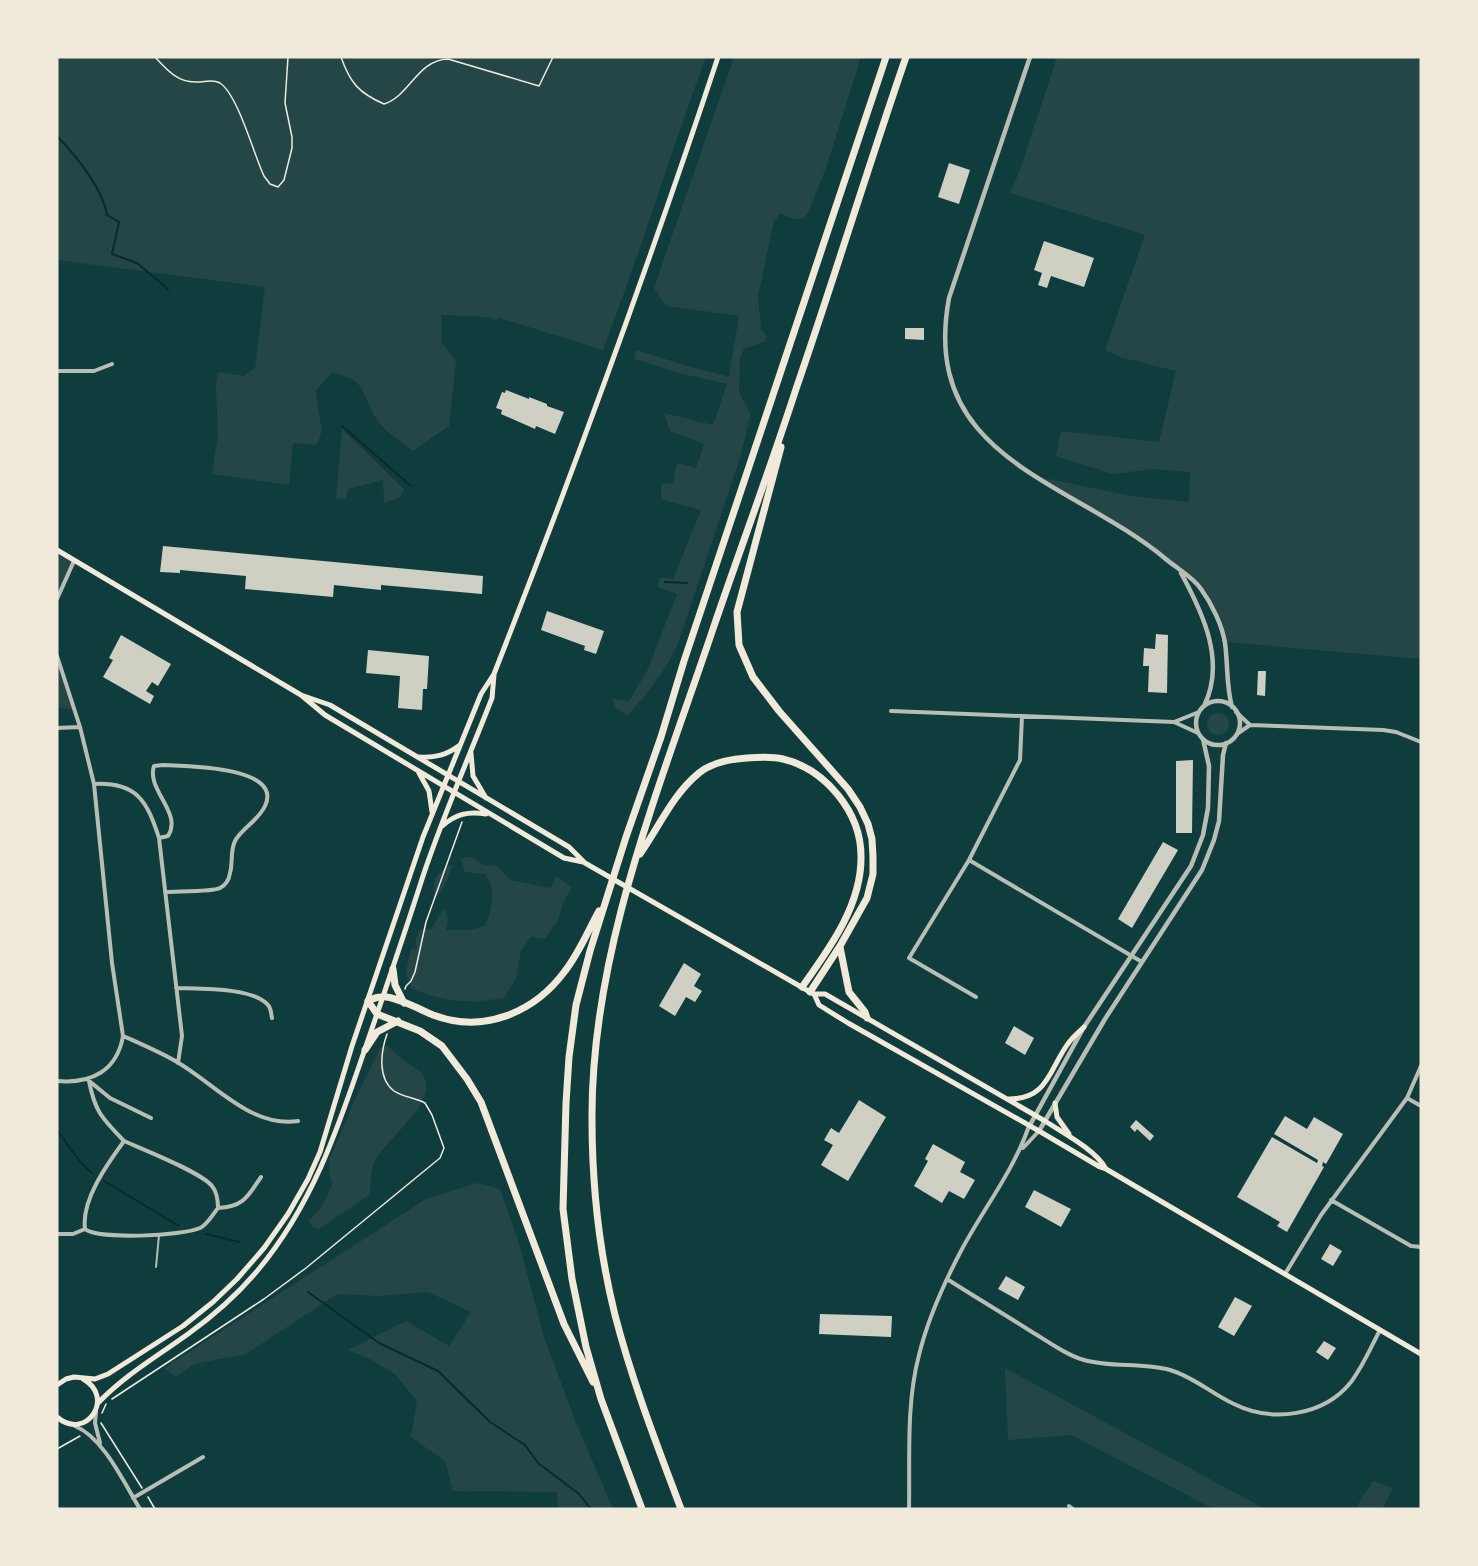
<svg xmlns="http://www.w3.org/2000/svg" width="1478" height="1566" viewBox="0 0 1478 1566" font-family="'Archivo Narrow',sans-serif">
<rect width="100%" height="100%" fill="#0f3d3e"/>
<path fill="#244646" d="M57 57H706C670 154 640 253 603 350L500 318 495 321 491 317 442 315 441 341 456 361 449 426 413 451C402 442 385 432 377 420 361 395 368 379 332 373L316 390 318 410 322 430 317 445 293 443 289 485 212 474 218 436 216 385 218 372 244 376 255 368 265 287 57 260Z
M734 57H861L826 168 808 213C799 225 792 216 780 214L774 221 758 296 761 329 766 335V341L744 349 740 357 739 391C741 401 749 405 750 415L741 455 678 644C665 672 647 694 627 716L615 707 613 699 629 701 647 671 677 594 657 587 660 577 673 579 701 510 661 499V484L673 483 677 463 696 468 704 444 670 431 664 413 713 425 727 384 683 374 634 359 637 350 687 366 729 377 739 316 666 306 654 288Z
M1057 57H1421V659L1225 642 1219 624 1201 588 1158 553 1034 476 1131 496 1189 502 1190 472 1154 469 1113 474 1056 456 1061 431 1159 442 1176 371 1120 357 1105 350 1145 235 1010 193 1020 170Z
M342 429 404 489 401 497 384 503 383 480 348 489 346 499 336 498Z
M57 550 74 561 57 599Z
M57 656 74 710 57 707Z
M1207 724a11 11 0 1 1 22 0a11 11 0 1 1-22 0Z
M471 857 484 865 497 866 510 880 551 888 556 876 572 887 564 901 557 922 545 939 531 937 521 951 516 978 504 998C471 1004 441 1002 411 988L406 972 411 949 418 948 415 943 419 930 431 929 444 908 448 918 446 930H469L485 926C492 909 497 890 485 874L465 872 461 858Z
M446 865 452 866 444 888 433 901 435 879Z
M388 1046C394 1052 400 1058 406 1062 413 1067 420 1069 424 1077 437 1103 388 1138 376 1159 369 1171 372 1182 369 1195L319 1229 313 1228 309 1221 323 1205 328 1194 332 1184 329 1172 330 1158 356 1097 380 1048Z
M477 1183 500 1189 518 1240 544 1337 576 1423 613 1509H558L557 1492 453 1491 445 1461 411 1437 417 1401 395 1374 372 1360 348 1350 406 1321 449 1346 471 1312 428 1292 377 1296 337 1294 246 1354 194 1364 176 1377 164 1368 426 1199Z
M1005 1368 1265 1509H1214L1071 1435 1008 1440Z
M1373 1481 1393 1488 1382 1509H1355Z"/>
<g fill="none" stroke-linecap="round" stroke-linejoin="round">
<path stroke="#0a2a2b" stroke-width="2" d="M57 136C76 156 102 187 107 215L119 222 112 254 137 263 168 289
M342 426 411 486
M665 582 687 583
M57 1130 81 1163 92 1173
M104 1181 179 1226
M206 1234 240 1242
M308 1292 379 1343 438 1371 490 1422 525 1445 538 1463 579 1494 591 1509"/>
</g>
<path fill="#cfcfc3" d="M949 163 970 170 959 204 938 197Z
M1044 241 1094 258 1084 287 1051 276 1047 288 1038 285 1042 273 1034 270Z
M905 328H924V340L905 339Z
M506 390 529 399V397L547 404V406L564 412 555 434 536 426 535 429 501 414 502 410 496 408 502 392 505 393Z
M163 546 483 576 482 594 381 585V590L334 585 333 597 245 589 246 576 180 570V573L160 572Z
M547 611 604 631 596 654 584 650 585 646 541 630Z
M1156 634 1168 635 1167 693 1148 692 1149 666H1143L1144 648 1155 649Z
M121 635 171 664 158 686 152 682 146 691 154 696 150 704 103 677 113 660 109 658Z
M368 650 429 656 427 689H423L422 710 398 708 400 676 366 673Z
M1258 671H1266L1265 696 1257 695Z
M1193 760 1192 833H1176V761Z
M1163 842 1178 850 1132 928 1118 919Z
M684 963 701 974 694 986 702 991 695 1002 686 997 675 1016 659 1006Z
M1014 1026 1034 1038 1025 1055 1005 1043Z
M859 1100 886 1117 848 1181 821 1165 833 1145 824 1140 831 1128 839 1133Z
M1285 1116 1307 1129 1314 1117 1343 1134 1326 1164 1323 1162 1322 1166 1324 1167 1287 1232 1277 1226 1280 1222 1237 1197 1272 1137 1317 1163 1318 1160 1274 1134Z
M1136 1120 1154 1136 1150 1141 1137 1129 1135 1132 1130 1127Z
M933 1144 965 1162 960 1172 975 1180 964 1199 949 1191 942 1203 914 1186 928 1161 925 1159Z
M1034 1190 1071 1209 1061 1227 1025 1207Z
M1330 1244 1342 1251 1333 1266 1321 1259Z
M1006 1276 1025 1287 1018 1300 998 1289Z
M1235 1297 1252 1306 1234 1336 1218 1327Z
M820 1314 892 1316 891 1337 819 1334Z
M1324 1341 1336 1348 1328 1360 1316 1352Z"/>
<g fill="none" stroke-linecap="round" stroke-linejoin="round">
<path stroke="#f1e9da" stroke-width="1.5" d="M155 57C167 70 178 83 197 82 205 82 213 79 220 83 238 95 254 155 264 176L270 184 278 187 284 180 292 148V137L285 103 288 57
M341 57C350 83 359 93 384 104 410 96 417 60 448 59L539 86 553 57
M405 989 406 986 411 981 415 972 426 922 462 822
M112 1399 264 1299 306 1268 440 1158 444 1148 432 1115 425 1103C416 1098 403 1097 394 1091 377 1078 381 1051 387 1034
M102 1413 106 1404
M101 1423 142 1488
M57 1449 80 1436
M148 1497 155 1509"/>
<path stroke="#b8beb3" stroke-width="2" d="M156 1267 159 1235"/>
<path stroke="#b8beb3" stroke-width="4" d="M57 371H94L112 364
M57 599 74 561
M57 656 80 727 94 784 112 963 123 1036C117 1071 91 1084 57 1081
M891 711 1174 722 1198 733
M1236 712 1250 725
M1174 722 1199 712
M57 728 80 727
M1237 734 1250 725 1383 730 1396 732 1421 742
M94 784C137 782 147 801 159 838L182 1036 178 1063
M159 838 168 836C183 813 146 790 154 766L163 765C184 766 284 766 265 806 258 821 242 828 235 841 230 851 233 863 230 873 229 880 226 885 220 888 213 892 176 891 165 892
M969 860 1142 962
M176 988C198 989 253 987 268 1005 271 1008 271 1013 272 1018
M976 997 909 958 969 860 1020 760 1022 716
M123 1036C141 1044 160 1052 177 1062 215 1084 251 1128 298 1121
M88 1080 110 1098 151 1118
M89 1081C95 1112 102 1118 124 1141
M1407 1098 1421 1106
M124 1141C142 1149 201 1172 212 1186 217 1192 218 1200 218 1208 213 1214 207 1225 200 1228 182 1236 99 1240 85 1229 81 1200 108 1163 124 1141Z
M1023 1148 1039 1131
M1331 1200 1411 1246 1421 1247
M218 1208C244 1207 248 1196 261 1177
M59 1234H73L85 1229
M1285 1274 1321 1215 1407 1098 1421 1066
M947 1279C975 1297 1004 1314 1032 1332 1049 1342 1066 1355 1084 1360 1112 1368 1142 1362 1170 1370 1194 1377 1212 1394 1234 1404 1272 1423 1324 1416 1351 1382 1363 1366 1371 1347 1380 1330
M96 1412 95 1423 100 1443
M75 1426C104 1438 124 1483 140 1509
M133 1498 203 1457
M1069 1506 1073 1509
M909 1509C910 1458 906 1404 919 1355 928 1318 944 1283 962 1249 984 1208 1014 1170 1029 1126"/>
<path stroke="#b8beb3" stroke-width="4.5" d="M1030 57 949 298C919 460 1072 480 1167 560 1178 569 1193 577 1201 589 1212 604 1222 625 1225 643 1228 664 1226 685 1232 707
M1181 573C1203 613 1226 662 1204 706
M1196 723a22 22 0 1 1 44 0a22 22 0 1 1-44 0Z
M1030 1125 1084 1027 1191 866 1203 835 1208 808 1209 766 1203 739
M1039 1131 1105 1019 1202 870 1214 840 1219 821 1223 755 1226 743"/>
<path stroke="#f1e9da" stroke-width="5" d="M57 550 301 695 325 715 564 858 583 862
M301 695 330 705 569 847 585 863 810 992 814 994 819 1005 848 1023 1039 1131 1100 1167 1106 1169 1421 1354
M471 753 473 776 486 798
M419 757C435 758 447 755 460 745
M419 773 429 791 432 812
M442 826C456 814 468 811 486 814
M814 994H825L1045 1121C1063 1133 1096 1150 1106 1169
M1007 1099C1050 1100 1049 1067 1070 1041 1074 1036 1080 1031 1084 1027
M1055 1103 1057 1117 1069 1134
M57 1385 66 1379 74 1377 95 1379 108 1374 183 1326 213 1302 237 1279 264 1248 288 1214 308 1179 320 1152 352 1046 423 837 481 694 494 674C574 470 649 265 718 57
M98 1403C125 1375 156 1357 188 1334 213 1316 238 1294 258 1270 314 1203 339 1125 367 1043 386 988 405 932 423 876 443 816 469 757 492 698L494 675
M57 1417C86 1442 116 1397 83 1379"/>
<path stroke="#f1e9da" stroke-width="7" d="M781 447 737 612 739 645 753 677 779 711 848 789 860 807 868 824 872 839 873 857V874L867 898 840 946 810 992
M640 854C659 827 673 794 699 773 711 763 731 759 747 758 759 757 771 756 783 759 825 769 861 812 861 856 862 905 829 949 802 987
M840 947 849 992 865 1012 867 1018
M393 969 395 985 404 1003
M365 1050 377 1032 398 1021
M593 1382 564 1324 481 1102 467 1079 442 1046 420 1031 377 1014 368 1001C372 999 377 997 381 997 393 995 421 1010 433 1015 483 1034 534 1013 565 971 579 953 588 931 599 911
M642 1509 601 1399 586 1347 572 1279 563 1209 566 1103 569 1057 576 1005 590 951 626 837 661 737 684 661 886 57
M681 1509C657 1445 632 1381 615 1315 599 1251 592 1184 592 1119 591 950 661 784 714 626 741 547 770 469 796 389 834 279 868 167 906 57"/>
</g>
<rect width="1478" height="1566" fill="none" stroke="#f1e9da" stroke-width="117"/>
</svg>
